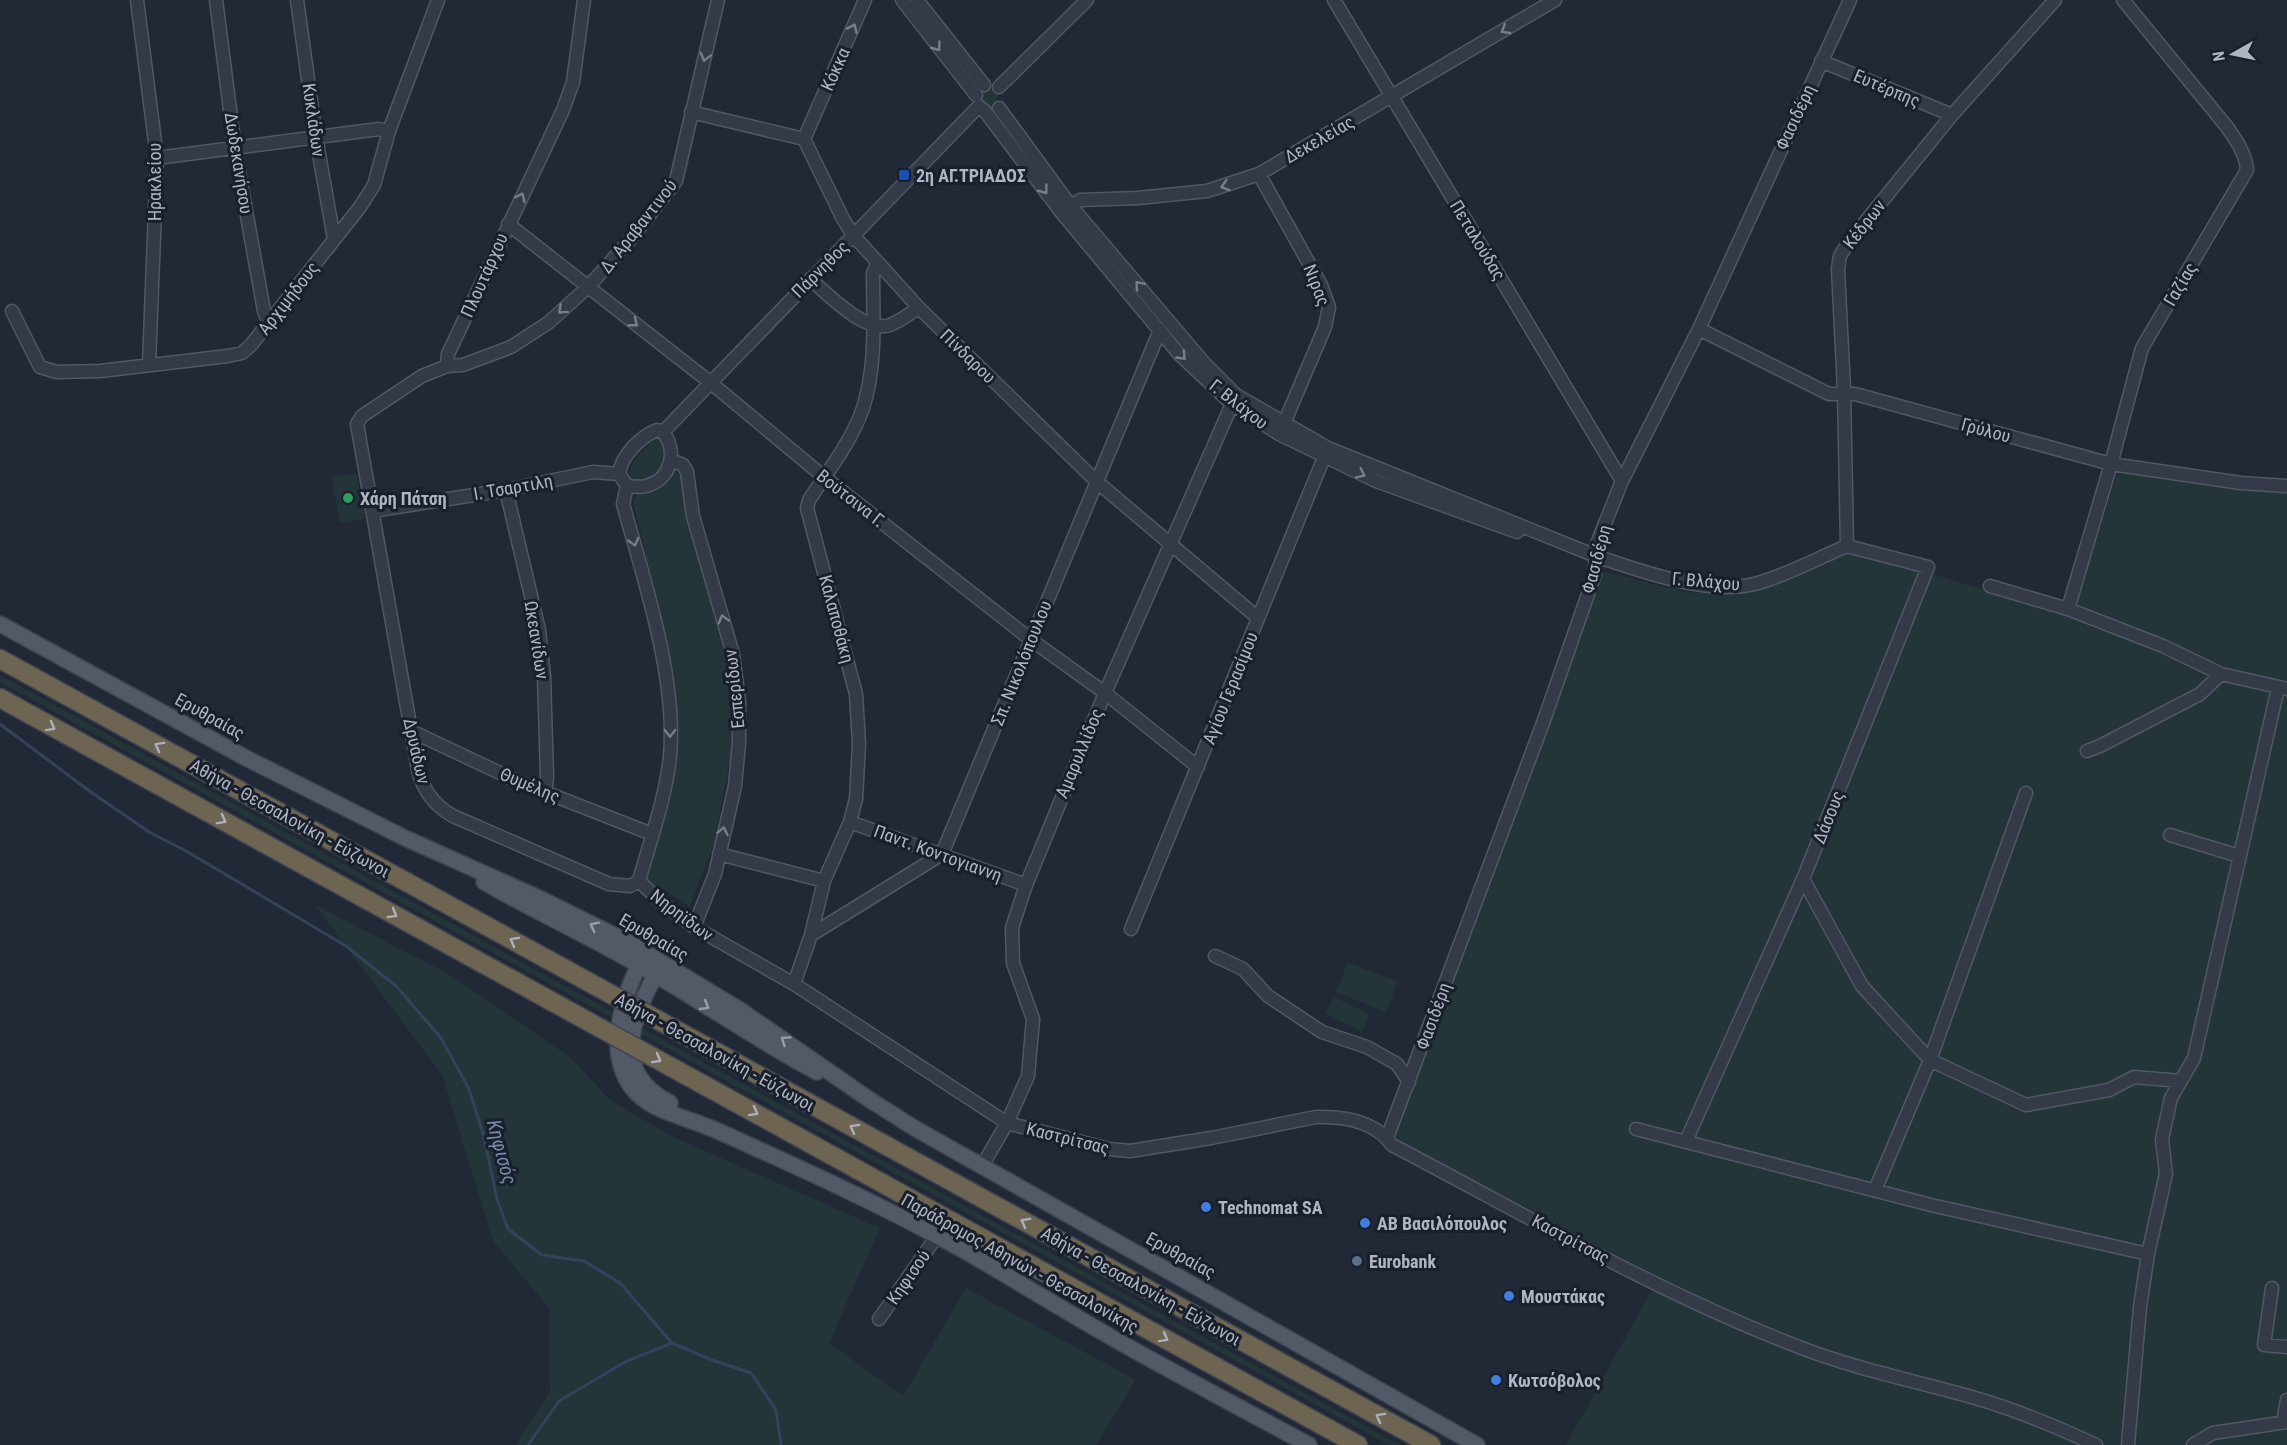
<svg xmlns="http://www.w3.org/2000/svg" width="2287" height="1445" viewBox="0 0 2287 1445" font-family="'Roboto Condensed',sans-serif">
<rect width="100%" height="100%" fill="#212836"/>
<path fill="#233538" d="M982 97a8 8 0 1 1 16 0a8 8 0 1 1-16 0Z
M656 438 661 439 664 464C655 477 645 482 630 480 626 462 644 450 656 438Z
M672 469 682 477 685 505 720 625 734 689 731 754 714 843 690 907 647 879 669 792 674 701 665 632 633 503 638 491C662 491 659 489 672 469Z
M2118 471 2168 480 2287 493V1445H1566L1659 1277 1395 1139 1602 571 1685 592 1713 594 1765 587 1845 555 1852 550 2072 616Z
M356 473 365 519 340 523 331 477Z
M0 675 1400 1445H1389L0 682Z
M315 905 447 973 570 1057 610 1100 671 1136 880 1228 829 1343 903 1396 966 1288 1136 1380 1096 1445H515L550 1391 549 1308 493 1241 442 1075Z
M1348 962 1398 982 1386 1012 1336 992Z
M1334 997 1370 1014 1362 1032 1325 1014Z"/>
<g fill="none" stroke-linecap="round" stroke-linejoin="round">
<path stroke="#35425d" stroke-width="3" d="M0 724 88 790 149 832 186 851 346 946 396 986 441 1038 469 1089 484 1137 497 1199 508 1229 542 1255 584 1261 620 1283 672 1343 712 1360 751 1373 776 1410 781 1445
M528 1445 559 1401 627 1361 672 1343"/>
<defs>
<path id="minor" d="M137 0 157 158 149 364
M216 0 235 149 264 311 269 324
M297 0 316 137 334 239
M902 0 976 95
M917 0 984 85
M1334 0 1622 481
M1821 61 1952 115
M999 87 1087 0
M999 108 1070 205 1205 364 1236 395 1328 448 1596 556C1640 571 1711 597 1758 583 1787 575 1818 558 1847 546
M984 110 1061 212 1179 354 1232 404 1279 434 1376 481 1517 532
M691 112 804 139
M804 139 843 219 853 235 919 308 1096 481 1258 618
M804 139 865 0
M157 158 379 129 389 131
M1259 174 1321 285 1329 307 1325 327 1282 428
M1064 210 1080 200 1138 198 1207 191 1259 174 1555 0
M508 224 711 383 824 477 1030 639 1105 693 1198 767
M810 279C828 294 865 334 890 325 900 321 910 313 919 308
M12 311 40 367 57 372 100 371 228 356 242 353 251 345 360 207 374 185 389 131 438 0
M1699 329 1829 394H1855L2111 464 2241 483 2287 486
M447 366 448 354 563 110 573 82 584 0
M657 430 663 432C678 451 671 480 646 486 640 488 633 486 627 486L619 474C621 456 640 437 657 430Z
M663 432 979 106
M671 460 683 465 687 472 693 516 733 654 739 701V743L735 786 715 874 694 927
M627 486 623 504C644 580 677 678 670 756 666 797 650 841 639 881
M506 490 539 630 544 676 547 777 545 793
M372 511 506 490 593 472 619 474
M1847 546 1844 390 1838 269 1840 256 1848 243 1952 115 2055 0
M1990 586 2068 609 2163 646 2221 674 2287 689
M2068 609 2111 464 2142 348 2247 170C2246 154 2236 140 2227 127L2123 0
M411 731 519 782 652 834
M2087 751 2100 746 2200 694 2221 674
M850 822 1026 885
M2170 835 2239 856
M719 854 824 881
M1803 879 1862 986 1930 1060 2026 1105 2109 1090 2134 1077 2181 1081
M639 881 661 902 694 927 794 984 1007 1123 1109 1149 1130 1151 1211 1138 1316 1117C1345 1116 1375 1121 1392 1145 1526 1215 1658 1293 1799 1347 1858 1370 1921 1382 1982 1400 2022 1412 2059 1428 2096 1445
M639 881 630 886 609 884 453 816C435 806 423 790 418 770L357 424 362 416 422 376 447 366 463 365 511 347 548 323 588 287 630 240 676 181 718 0
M1131 929 1327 450
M811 935 942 854 1160 330
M1215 956 1243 969 1268 996 1322 1032 1367 1047 1397 1064 1409 1082
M794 984 811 935 824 881 850 822 856 799 859 744 856 694 807 508 809 500C828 471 852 441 863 408 877 364 873 318 873 273L878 263
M1636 1129 1931 1205 2148 1254
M1387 1138 1543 723 1595 574 1596 546 1622 481 1699 329 1850 0
M1686 1141 1803 879 1928 567 1847 546
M982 1166 1007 1123 1028 1076 1033 1019 1013 963 1012 928 1026 885 1105 693 1236 395
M1875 1190 1930 1060 2026 793
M2272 1288 2264 1345 2287 1347
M879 1319 937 1236
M2283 1422 2287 1400
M2128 1445 2140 1307 2148 1254 2166 1174 2162 1139 2171 1098 2194 1058 2278 688
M2193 1445 2213 1433 2287 1422"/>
<path id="major" d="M0 624 246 758 405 838 541 899 624 940 740 1010 867 1098 916 1129 1477 1445
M484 882C534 911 587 935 637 964 698 999 755 1039 817 1072
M645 953C625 990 603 1049 632 1088 650 1111 682 1116 708 1127 726 1134 744 1143 762 1151 822 1178 881 1206 939 1237 985 1261 1028 1289 1073 1315 1150 1361 1230 1402 1309 1445
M660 966C634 1015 607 1070 670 1103"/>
<path id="highway" d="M0 659 565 969
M0 698 551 1001
M718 1053 1431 1445
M702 1084 1358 1445"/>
</defs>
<use href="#minor" stroke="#515865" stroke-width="15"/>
<use href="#major" stroke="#3d4350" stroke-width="18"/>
<use href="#highway" stroke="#3e4551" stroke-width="21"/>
<use href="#minor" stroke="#343a47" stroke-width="12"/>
<use href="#major" stroke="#525967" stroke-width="15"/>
<use href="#highway" stroke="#6d6451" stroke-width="18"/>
<defs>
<path id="highway-bridge" d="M565 969 718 1053
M551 1001 702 1084"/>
</defs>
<use href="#highway-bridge" stroke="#3e4551" stroke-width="21" stroke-linecap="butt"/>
<use href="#highway-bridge" stroke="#6d6451" stroke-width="18"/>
</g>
<defs><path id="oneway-chevron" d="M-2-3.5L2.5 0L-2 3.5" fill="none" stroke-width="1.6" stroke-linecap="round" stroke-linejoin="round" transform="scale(1.5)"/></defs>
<g stroke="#777e8c">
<use href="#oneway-chevron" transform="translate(853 28) rotate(-66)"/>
<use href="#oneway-chevron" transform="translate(1505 30) rotate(149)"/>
<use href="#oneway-chevron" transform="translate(937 47) rotate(53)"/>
<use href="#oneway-chevron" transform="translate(705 57) rotate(104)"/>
<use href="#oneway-chevron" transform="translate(1225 186) rotate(163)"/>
<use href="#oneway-chevron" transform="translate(1044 190) rotate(53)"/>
<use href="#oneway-chevron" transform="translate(521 197) rotate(-64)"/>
<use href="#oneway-chevron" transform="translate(1139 285) rotate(-130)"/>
<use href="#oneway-chevron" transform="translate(562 310) rotate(138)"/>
<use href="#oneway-chevron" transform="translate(634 323) rotate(38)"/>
<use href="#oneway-chevron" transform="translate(1182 356) rotate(46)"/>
<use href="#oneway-chevron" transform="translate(1361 474) rotate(26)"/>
<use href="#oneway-chevron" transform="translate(634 542) rotate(75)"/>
<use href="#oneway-chevron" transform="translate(723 619) rotate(-106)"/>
<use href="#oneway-chevron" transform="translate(670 733) rotate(90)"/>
<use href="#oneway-chevron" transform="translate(723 831) rotate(-79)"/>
</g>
<g stroke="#abb1be">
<use href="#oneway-chevron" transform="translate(51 727) rotate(29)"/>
<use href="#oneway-chevron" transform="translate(159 746) rotate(-151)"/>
<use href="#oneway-chevron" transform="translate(222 820) rotate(29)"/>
<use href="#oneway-chevron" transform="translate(393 914) rotate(29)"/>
<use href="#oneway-chevron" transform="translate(514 941) rotate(-151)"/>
<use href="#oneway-chevron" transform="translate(657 1059) rotate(29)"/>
<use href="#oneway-chevron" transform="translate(754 1112) rotate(29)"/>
<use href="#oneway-chevron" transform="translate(854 1128) rotate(-151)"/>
<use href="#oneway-chevron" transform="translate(1025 1222) rotate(-151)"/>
<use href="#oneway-chevron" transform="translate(1164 1338) rotate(29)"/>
<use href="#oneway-chevron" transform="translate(1380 1417) rotate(-151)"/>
</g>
<g stroke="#979ead">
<use href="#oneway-chevron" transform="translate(594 926) rotate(-153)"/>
<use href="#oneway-chevron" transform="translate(705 1006) rotate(31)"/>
<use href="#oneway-chevron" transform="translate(785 1040) rotate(-146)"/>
</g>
<rect fill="#1a4fb4" stroke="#191f2b" stroke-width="2" x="898" y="169" width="12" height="12" rx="3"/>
<circle fill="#2e9e5b" stroke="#191f2b" stroke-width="2" cx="348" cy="498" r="6"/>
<g fill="#3f7fe0" stroke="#191f2b" stroke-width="2">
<circle cx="1206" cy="1207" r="6"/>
<circle cx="1365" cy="1223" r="6"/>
<circle cx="1509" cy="1296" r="6"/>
<circle cx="1496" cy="1380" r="6"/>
</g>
<circle fill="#5c6f8a" stroke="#191f2b" stroke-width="2" cx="1357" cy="1261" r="6"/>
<g text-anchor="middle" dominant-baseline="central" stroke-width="6" stroke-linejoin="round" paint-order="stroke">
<g font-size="18" fill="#aeb5c4" stroke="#191f2b">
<text transform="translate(835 69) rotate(-66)">Κόκκα</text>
<text transform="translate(1887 88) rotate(23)">Ευτέρπης</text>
<text transform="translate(1795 117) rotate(-65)">Φασιδέρη</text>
<text transform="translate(314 120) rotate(82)">Κυκλάδων</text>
<text transform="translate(1319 139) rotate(-30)">Δεκελείας</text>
<text transform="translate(239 163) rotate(81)">Δωδεκανήσου</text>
<text transform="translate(154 182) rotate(-90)">Ηρακλείου</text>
<text transform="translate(1864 224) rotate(-52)">Κέδρων</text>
<text transform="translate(638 226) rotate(-52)">Δ. Αραβαντινού</text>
<text transform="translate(1478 240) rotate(59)">Πεταλούδας</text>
<text transform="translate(820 269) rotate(-45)">Πάρνηθος</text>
<text transform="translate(484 275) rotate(-66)">Πλουτάρχου</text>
<text transform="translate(2180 284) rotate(-59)">Γαζίας</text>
<text transform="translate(1317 285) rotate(68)">Νιρας</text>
<text transform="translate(288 298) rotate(-52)">Αρχιμήδους</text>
<text transform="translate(968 356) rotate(44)">Πίνδαρου</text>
<text transform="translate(1239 404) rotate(38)">Γ. Βλάχου</text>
<text transform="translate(1986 430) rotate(15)">Γρύλου</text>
<text transform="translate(513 487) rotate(-10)">Ι. Τσαρτιλη</text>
<text transform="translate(851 498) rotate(38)">Βούτσινα Γ.</text>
<text transform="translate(1596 559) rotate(-75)">Φασιδέρη</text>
<text transform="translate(1706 581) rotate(5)">Γ. Βλάχου</text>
<text transform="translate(837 619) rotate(75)">Καλαποθάκη</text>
<text transform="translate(537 640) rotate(81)">Ωκεανίδων</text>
<text transform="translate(1021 663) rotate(-68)">Σπ. Νικολόπουλου</text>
<text transform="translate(1230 688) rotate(-68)">Αγίου Γερασίμου</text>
<text transform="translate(734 689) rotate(-96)">Εσπερίδων</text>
<text transform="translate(210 716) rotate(29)">Ερυθραίας</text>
<text transform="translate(417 751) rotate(77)">Δρυάδων</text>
<text transform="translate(1079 753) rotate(-67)">Αμαρυλλίδος</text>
<text transform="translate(530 785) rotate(23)">Θυμέλης</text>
<text transform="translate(1828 817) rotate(-68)">Δάσους</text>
<text transform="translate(290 818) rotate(29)">Αθήνα - Θεσσαλονίκη - Εύζωνοι</text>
<text transform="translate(938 853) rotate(20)">Παντ. Κοντογιαννη</text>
<text transform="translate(682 915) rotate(37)">Νηρηϊδων</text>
<text transform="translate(654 937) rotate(30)">Ερυθραίας</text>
<text transform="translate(1433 1016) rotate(-70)">Φασιδέρη</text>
<text transform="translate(715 1052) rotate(29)">Αθήνα - Θεσσαλονίκη - Εύζωνοι</text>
<text transform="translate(1068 1138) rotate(14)">Καστρίτσας</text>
<text transform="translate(1571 1239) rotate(28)">Καστρίτσας</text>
<text transform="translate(1181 1255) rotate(29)">Ερυθραίας</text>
<text transform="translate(1020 1263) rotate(29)">Παράδρομος Αθηνών - Θεσσαλονίκης</text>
<text transform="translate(908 1277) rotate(-55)">Κηφισού</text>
<text transform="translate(1141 1286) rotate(29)">Αθήνα - Θεσσαλονίκη - Εύζωνοι</text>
</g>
<g font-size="18" font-weight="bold" fill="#aeb5c4" stroke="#191f2b" text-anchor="start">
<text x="916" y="175">2η ΑΓ.ΤΡΙΑΔΟΣ</text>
<text x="360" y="498">Χάρη Πάτση</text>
<text x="1218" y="1207">Technomat SA</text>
<text x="1377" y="1223">ΑΒ Βασιλόπουλος</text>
<text x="1369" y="1261">Eurobank</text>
<text x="1521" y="1296">Μουστάκας</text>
<text x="1508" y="1380">Κωτσόβολος</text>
</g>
<g font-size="20" font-style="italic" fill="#7789ab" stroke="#191f2b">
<text transform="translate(502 1152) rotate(75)">Κηφισός</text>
</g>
</g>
<g transform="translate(2233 54) rotate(261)" stroke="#191f2b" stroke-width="4.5" paint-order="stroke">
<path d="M0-4.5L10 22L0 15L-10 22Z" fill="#aeb5c4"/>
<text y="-9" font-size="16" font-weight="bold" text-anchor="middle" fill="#aeb5c4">N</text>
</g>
</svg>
